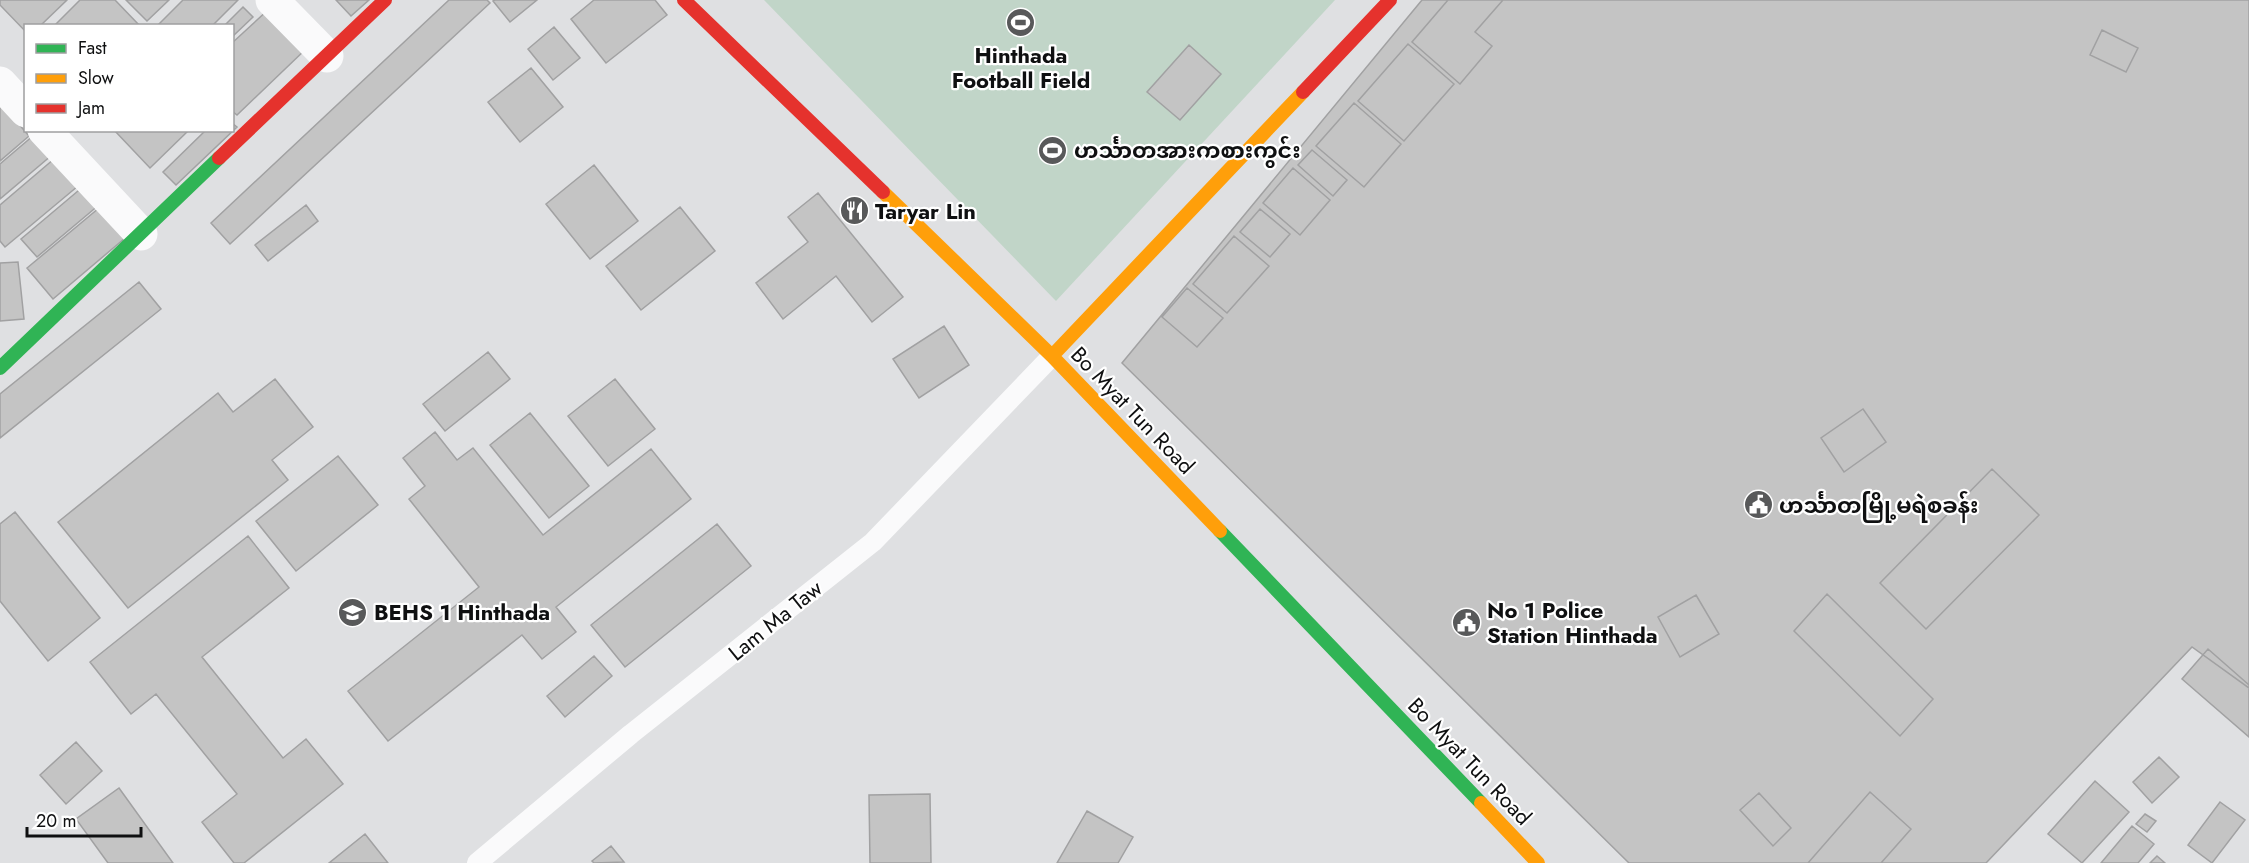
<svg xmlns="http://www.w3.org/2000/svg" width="2249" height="863" viewBox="0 0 2249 863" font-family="Jost,'Noto Sans Myanmar',sans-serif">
<rect width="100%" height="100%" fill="#dfe0e2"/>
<path fill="#c1d5c8" d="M764 0H1335L1056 301Z"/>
<path fill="#c4c4c4" stroke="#a1a1a2" stroke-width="1.5" d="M0 0H67L40 26H26V32L0 5Z
M80 0H115L140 26H54Z
M126 0H169L147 21Z
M183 0H238L212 26H157Z
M336 0H369L351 16Z
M449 0H487L490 3 230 244 211 223Z
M495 0H537L510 22 493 1Z
M594 0H655L667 15 606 63 571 19Z
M1422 0H2249V688L2192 647 1986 863H1629L1122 363Z
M1448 0H1503L1475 32 1492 46 1460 84 1412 42Z
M243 7 253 17 232 37V26H224Z
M270 8 308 47 237 115 232 111V43Z
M554 27 580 58 553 80 528 49Z
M2102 30 2138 48 2126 72 2090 55Z
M1408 44 1454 84 1404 141 1358 101Z
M1189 45 1221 74 1180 120 1147 92Z
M531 68 563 107 520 142 488 102Z
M0 102 29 136 0 161Z
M1354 103 1401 144 1364 187 1316 146Z
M232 123 237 127 176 185 163 172 206 130H232Z
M114 130H189L150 168Z
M34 135 52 155 0 199V164Z
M1312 150 1347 180 1333 196 1298 165Z
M61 153 84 181 5 247 0 241V205Z
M594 165 638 221 590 259 546 204Z
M1293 168 1330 200 1300 235 1263 203Z
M91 180 106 199 37 257 21 239Z
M818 193 903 297 872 322 836 276 783 319 756 283 808 242 788 217Z
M105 203 131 233 53 299 27 268Z
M306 205 318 221 268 261 255 245Z
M680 207 715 251 641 310 606 266Z
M1260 209 1290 234 1270 257 1240 232Z
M1234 236 1269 266 1227 313 1193 284Z
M18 262 24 319 0 321V263Z
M139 282 161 309 0 438V394Z
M1187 288 1223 318 1197 347 1162 317Z
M944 326 969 365 919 398 893 359Z
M488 352 510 379 445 431 423 404Z
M275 379 313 427 272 460 288 480 128 608 58 522 218 393 233 412Z
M615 379 655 429 608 466 568 416Z
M1863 409 1886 442 1844 472 1821 438Z
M530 413 589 486 549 518 490 445Z
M435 432 457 460 473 448 543 535 651 449 691 499 556 607 576 632 542 659 522 635 388 741 348 691 479 587 409 499 425 486 403 458Z
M338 456 378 505 296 571 256 521Z
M1992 469 2039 515 1926 629 1880 583Z
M15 512 100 618 48 661 0 601V524Z
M717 524 751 566 625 667 591 625Z
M248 536 289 588 202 657 283 758 306 739 343 784 244 863H234L202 822 237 794 156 694 131 714 90 662Z
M1827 594 1933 699 1900 736 1794 631Z
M1696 595 1719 634 1680 657 1658 617Z
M2208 649 2249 685V737L2182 679Z
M594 656 612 676 565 717 547 696Z
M76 742 102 771 66 804 40 775Z
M2159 757 2179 777 2152 803 2133 782Z
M2095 781 2129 812 2082 863 2048 834Z
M119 788 173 863H108L76 819Z
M1870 792 1911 829 1881 863H1808Z
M1759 793 1791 828 1773 846 1740 810Z
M930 794 931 863H870L869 795Z
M2220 802 2245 820 2212 863 2188 845Z
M1087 811 1133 837 1118 863H1057Z
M2145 814 2156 821 2147 832 2136 824Z
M2132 826 2154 844 2138 863H2101Z
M365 834 388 863H329Z
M611 846 624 862 594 863 592 861Z
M2157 856 2165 863H2150Z"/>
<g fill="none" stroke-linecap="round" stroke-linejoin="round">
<path stroke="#fafafb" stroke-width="20" d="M477 863 631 734 873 542 1052 356"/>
<path stroke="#fafafb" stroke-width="33" d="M272 0 327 56
M0 83 26 111
M44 130 141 234"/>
<path stroke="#30b455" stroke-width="14" d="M0 368 219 158
M1220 531 1481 803"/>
<path stroke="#ff9f0a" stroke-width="14" d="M883 192 1052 356 1220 531
M1052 356 1303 92
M1481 803 1538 863"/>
<path stroke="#e5322d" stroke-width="14" d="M684 0 883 192
M1303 92 1390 0
M219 158 385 0"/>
</g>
<defs>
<symbol id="stadium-disc" viewBox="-11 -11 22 22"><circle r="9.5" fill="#58595a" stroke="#fff"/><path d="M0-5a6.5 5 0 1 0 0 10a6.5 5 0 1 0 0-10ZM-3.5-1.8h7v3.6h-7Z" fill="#fff"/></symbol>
<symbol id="restaurant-disc" viewBox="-11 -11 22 22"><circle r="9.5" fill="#58595a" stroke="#fff"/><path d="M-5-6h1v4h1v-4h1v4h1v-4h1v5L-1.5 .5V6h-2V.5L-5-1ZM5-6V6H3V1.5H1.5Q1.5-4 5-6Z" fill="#fff"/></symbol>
<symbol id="civic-disc" viewBox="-11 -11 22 22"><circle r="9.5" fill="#58595a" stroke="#fff"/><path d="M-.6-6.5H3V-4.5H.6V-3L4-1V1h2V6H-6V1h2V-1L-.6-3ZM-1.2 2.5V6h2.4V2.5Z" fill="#fff"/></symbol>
<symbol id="school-disc" viewBox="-11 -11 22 22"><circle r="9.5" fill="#58595a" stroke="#fff"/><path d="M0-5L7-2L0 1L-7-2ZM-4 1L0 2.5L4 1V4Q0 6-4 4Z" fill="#fff"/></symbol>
</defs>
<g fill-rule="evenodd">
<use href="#stadium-disc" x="1004" y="6" width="33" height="33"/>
<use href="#stadium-disc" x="1036" y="134" width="33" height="33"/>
<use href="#restaurant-disc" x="838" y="194" width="33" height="33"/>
<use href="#civic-disc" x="1742" y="488" width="33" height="33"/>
<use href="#school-disc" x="336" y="596" width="33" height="33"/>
<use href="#civic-disc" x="1450" y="606" width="33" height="33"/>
</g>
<g text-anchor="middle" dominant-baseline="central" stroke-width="4.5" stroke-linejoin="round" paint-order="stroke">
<g font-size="22" font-weight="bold" fill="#0f1011" stroke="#fff" text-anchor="start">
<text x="1021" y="55" text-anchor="middle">Hinthada<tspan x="1021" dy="25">Football Field</tspan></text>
<text x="1074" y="150">ဟင်္သာတအားကစားကွင်း</text>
<text x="875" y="211">Taryar Lin</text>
<text x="1779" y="505">ဟင်္သာတမြို့မရဲစခန်း</text>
<text x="1487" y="610">No 1 Police<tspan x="1487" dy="25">Station Hinthada</tspan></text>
<text x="374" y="612">BEHS 1 Hinthada</text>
</g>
<g font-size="22" fill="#0f1011" stroke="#fff">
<text transform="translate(1133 410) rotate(46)">Bo Myat Tun Road</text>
<text transform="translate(775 620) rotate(-39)">Lam Ma Taw</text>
<text transform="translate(1470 761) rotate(46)">Bo Myat Tun Road</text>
</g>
</g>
<rect x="24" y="24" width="210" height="108" fill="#ffffff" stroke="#9f9fa0" stroke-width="1.5"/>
<rect x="36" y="44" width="30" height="9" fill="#30b455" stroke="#9f9fa0" stroke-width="1.5"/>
<text x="78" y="54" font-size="18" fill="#0f1011">Fast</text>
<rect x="36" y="74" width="30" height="9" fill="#ff9f0a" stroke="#9f9fa0" stroke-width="1.5"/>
<text x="78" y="84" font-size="18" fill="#0f1011">Slow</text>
<rect x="36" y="104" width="30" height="9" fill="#e5322d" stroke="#9f9fa0" stroke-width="1.5"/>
<text x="78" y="114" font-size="18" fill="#0f1011">Jam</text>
<path d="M27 827v9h114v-9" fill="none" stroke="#0f1011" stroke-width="3"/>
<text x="36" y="827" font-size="18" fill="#0f1011" stroke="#ffffff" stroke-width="4.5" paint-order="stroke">20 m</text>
</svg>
